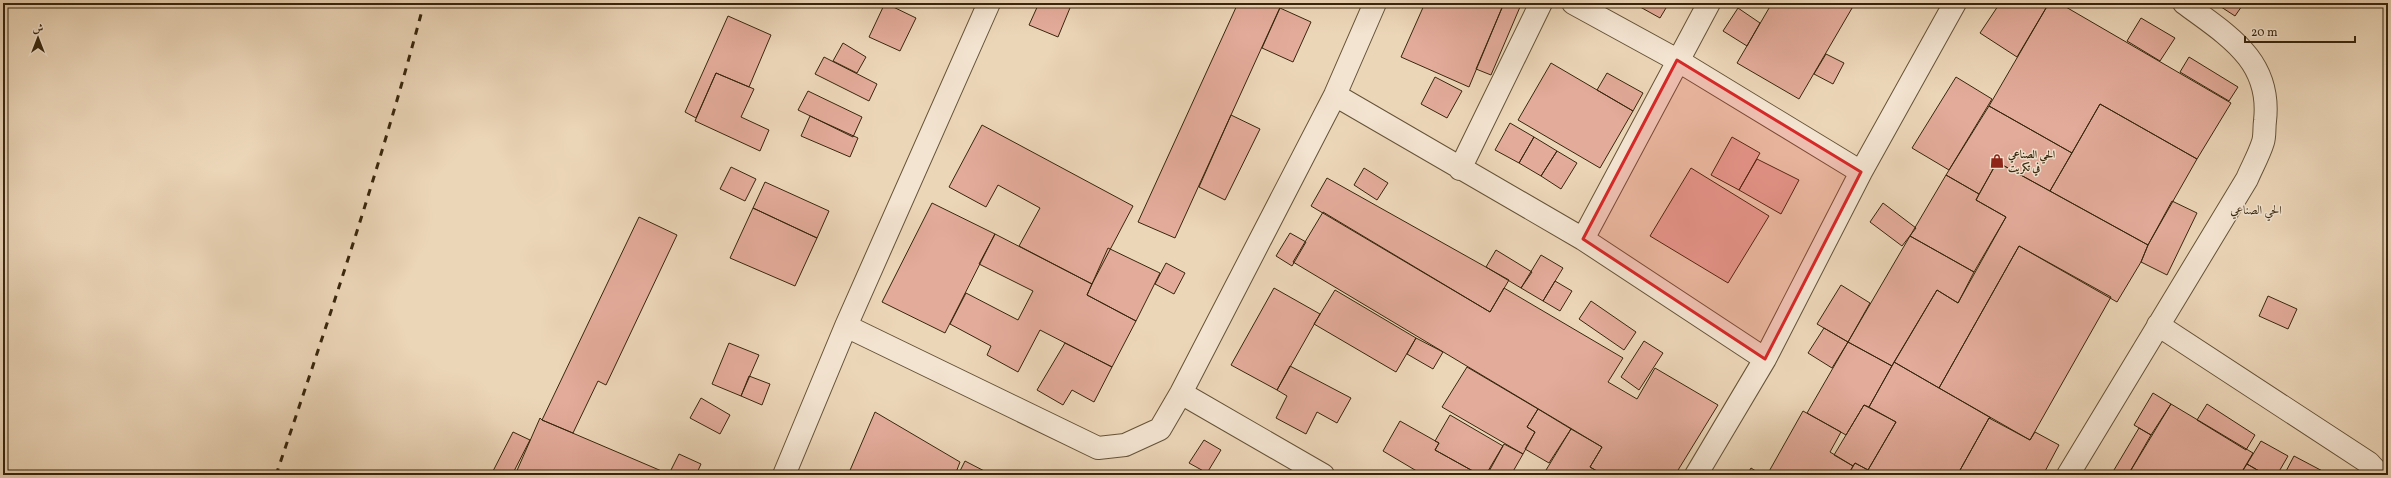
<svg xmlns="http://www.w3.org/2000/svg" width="2391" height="478" viewBox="0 0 2391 478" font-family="Vollkorn,Amiri,serif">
<rect width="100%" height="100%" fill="#ecd6b8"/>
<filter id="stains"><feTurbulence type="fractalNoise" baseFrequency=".005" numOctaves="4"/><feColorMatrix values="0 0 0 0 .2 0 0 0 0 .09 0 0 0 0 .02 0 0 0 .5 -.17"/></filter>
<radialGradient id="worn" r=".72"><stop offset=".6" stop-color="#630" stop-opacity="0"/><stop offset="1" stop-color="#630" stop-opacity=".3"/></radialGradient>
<path fill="#e3ab9a" stroke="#38260c" d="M885 3 916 18 900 51 869 37Z
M1039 3H1072L1058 37 1029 25Z
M1238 3H1282L1175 238 1138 222Z
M1425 3H1504L1469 87 1401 57Z
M1504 3 1520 7 1491 75 1476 69Z
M1633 3H1669L1660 18Z
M1772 3H1855L1799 99 1737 63Z
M2000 3H2037L2046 8 2017 57 1980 33Z
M2049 3H2059L2231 103 2197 159 2100 104 2072 153 1989 106Z
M2215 3H2244L2235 16Z
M1280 8 1311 22 1293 62 1262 48Z
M1738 8 1760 23 1747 46 1723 31Z
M728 16 771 35 749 87 716 73 696 118 685 112Z
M2141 18 2175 38 2160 61 2127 41Z
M843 43 866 57 857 73 833 61Z
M1826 54 1844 63 1833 84 1814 74Z
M824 57 877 84 869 101 815 74Z
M2189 57 2238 87 2229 101 2180 72Z
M1551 63 1633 111 1600 168 1518 120Z
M716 73 754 89 741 117 769 130 760 151 695 121Z
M1607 73 1643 93 1633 111 1597 90Z
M1435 77 1462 91 1447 118 1421 104Z
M1956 77 1992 99 1949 170 1912 148Z
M808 91 862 117 853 137 798 110Z
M2100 104 2197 159 2148 245 2050 191Z
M1989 106 2072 153 2050 191 1997 162 1979 194 1946 175Z
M1231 115 1260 129 1225 200 1199 187Z
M810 116 858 138 850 157 801 136Z
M1510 123 1534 137 1519 163 1495 150Z
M982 125 1133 206 1092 284 1019 246 1040 208 998 185 986 207 949 187Z
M1534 137 1557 151 1541 176 1519 163Z
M1732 137 1760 153 1739 190 1711 175Z
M1557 151 1577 163 1561 189 1541 176Z
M1757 159 1799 180 1781 214 1739 190Z
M1997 162 2148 245 2141 262 2117 302 2019 246 1939 388 1894 362 1937 290 1958 303 2006 217 1976 200Z
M731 167 756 179 745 201 720 189Z
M1364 168 1388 183 1377 200 1354 185Z
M1691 168 1769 216 1728 283 1650 236Z
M1946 175 1979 194 1976 200 2006 217 1974 272 1910 236Z
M1327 178 1509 280 1490 312 1311 206Z
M765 182 829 211 817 238 753 208Z
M2172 201 2197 213 2167 275 2141 262 2148 245Z
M932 203 995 234 945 333 882 302Z
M1883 203 1916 228 1902 246 1870 222Z
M753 208 817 238 795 286 730 258Z
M1323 212 1490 312 1504 288 1623 358 1608 382 1637 399 1655 368 1718 405 1675 475H1604L1590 467 1602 447 1293 262Z
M639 217 677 235 606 385 598 381 573 433 542 420Z
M1290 233 1306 242 1292 266 1276 256Z
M995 234 1092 284 1087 295 1136 321 1112 367 1040 330 1018 372 987 355 991 346 950 324 966 293 1018 320 1033 291 979 264Z
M1910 236 1974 272 1958 303 1937 290 1892 366 1848 342Z
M2019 246 2111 297 2030 440 1939 388Z
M1108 248 1160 273 1136 321 1087 295Z
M1496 250 1532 272 1521 288 1486 267Z
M1541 255 1563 268 1543 301 1521 288Z
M1166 263 1185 273 1174 294 1155 284Z
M1555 281 1572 291 1560 311 1543 301Z
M1841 285 1870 303 1848 342 1817 324Z
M1274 288 1320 314 1277 390 1231 365Z
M1335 290 1416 338 1396 372 1314 324Z
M2268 296 2297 309 2288 329 2259 316Z
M1591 301 1636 332 1624 350 1579 319Z
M1824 328 1848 342 1832 368 1808 353Z
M1416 338 1443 352 1433 369 1407 354Z
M1644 341 1663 353 1639 390 1621 377Z
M1848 342 1892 366 1869 407 1864 405 1846 435 1807 413Z
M729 343 759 355 741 396 712 384Z
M1065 343 1112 367 1094 402 1072 390 1063 405 1037 390Z
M1894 362 1991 418H1989L1959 472 1965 475H1848L1855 463 1868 470 1896 422 1869 407Z
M1290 366 1351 398 1337 423 1317 412 1306 434 1276 418 1287 396 1277 390Z
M1467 367 1538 409 1527 427 1535 432 1523 454 1442 407Z
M749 376 770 384 762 405 741 396Z
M2153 393 2171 404 2151 435 2134 425Z
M701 398 730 415 720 434 690 418Z
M2171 404 2253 453 2240 475H2128Z
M2207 404 2255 435 2246 450 2197 420Z
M1864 405 1896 422 1868 470 1855 463 1853 466 1834 455Z
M1538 409 1571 429 1549 463 1525 449 1535 432 1527 427Z
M1803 411 1841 432 1830 452 1853 466 1848 475H1767Z
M875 412 960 462 955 475H848Z
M1450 415 1503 446 1487 475H1480L1435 450 1439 443 1435 441Z
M540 418 542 420 671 475H515Z
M1989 418 2030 440 2035 432 2059 445 2043 475H1965L1959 472Z
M1400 421 1439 443 1435 450 1480 475H1419L1420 473 1383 451Z
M2139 428 2151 435 2128 475H2111Z
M1571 429 1602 447 1590 467 1600 473 1599 475H1543Z
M513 432 530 440 512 475H491Z
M1204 440 1221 450 1207 473 1189 463Z
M2261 441 2288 456 2277 475H2266L2247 464Z
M1504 444 1523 454 1511 475H1495L1488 471Z
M679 454 701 464 696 475 669 474Z
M2294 456 2330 475H2284Z
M965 461 992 475H958Z
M2247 464 2266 475H2240Z
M1751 468 1762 475H1747Z"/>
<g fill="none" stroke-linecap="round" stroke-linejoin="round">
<defs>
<path id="street" d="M1573 3 1677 60 1861 172
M1335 95 1583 239 1765 359
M1460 169 1541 3
M1583 239 1709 3
M2158 325 2369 463 2380 475
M846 326 1098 448 1125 445 1160 429 1181 393 1335 95 1375 3
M1181 393 1323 475
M784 475 846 326 989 3
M1696 475 1765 359 1861 172 1955 3
M2068 475 2247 179C2252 167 2259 155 2263 142 2265 136 2264 128 2265 121 2272 60 2227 35 2184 3"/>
</defs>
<use href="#street" stroke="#655237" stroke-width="24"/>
<use href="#street" stroke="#f3e4d1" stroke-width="22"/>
<path stroke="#38260c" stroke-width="3" stroke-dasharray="7 7" stroke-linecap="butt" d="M276 475C329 319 382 162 424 3"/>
</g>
<path fill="#d62828" fill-opacity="0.2" stroke="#d62828" stroke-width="3" stroke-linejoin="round" d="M1677 60 1861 172 1765 359 1583 239Z"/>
<defs>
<symbol id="shop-bare" viewBox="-9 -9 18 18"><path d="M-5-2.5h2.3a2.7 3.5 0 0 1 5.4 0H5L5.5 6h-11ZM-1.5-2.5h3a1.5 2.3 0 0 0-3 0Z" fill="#8f2418" stroke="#f3e4d1" stroke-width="2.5" paint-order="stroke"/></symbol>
</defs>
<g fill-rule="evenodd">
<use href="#shop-bare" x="1987" y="151" width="20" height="20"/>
</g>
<g text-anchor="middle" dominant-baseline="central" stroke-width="3" stroke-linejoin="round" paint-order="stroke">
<g font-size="11" font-weight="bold" fill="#38260c" stroke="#f3e4d1" text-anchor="start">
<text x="2008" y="155">الحي الصناعي<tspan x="2008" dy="13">في تكريت</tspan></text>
</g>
<g font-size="12" fill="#38260c" stroke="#f3e4d1">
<text x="2256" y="211">الحي الصناعي</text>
</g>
</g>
<rect width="2391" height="478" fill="none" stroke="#ecd6b8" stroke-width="16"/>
<rect x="4" y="4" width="2383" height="470" fill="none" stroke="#38260c" stroke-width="2"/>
<rect x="8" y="8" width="2375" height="462" fill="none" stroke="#38260c"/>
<g transform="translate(38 38)" stroke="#f3e4d1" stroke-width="3" paint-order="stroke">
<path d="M0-3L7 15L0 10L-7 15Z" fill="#38260c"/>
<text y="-6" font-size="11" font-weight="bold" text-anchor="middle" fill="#38260c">ش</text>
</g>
<path d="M2245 36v6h110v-6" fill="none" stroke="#38260c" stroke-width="2"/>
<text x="2251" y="36" font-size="12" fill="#38260c" stroke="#f3e4d1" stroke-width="3" paint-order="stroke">20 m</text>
<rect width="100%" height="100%" filter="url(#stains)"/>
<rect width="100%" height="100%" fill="url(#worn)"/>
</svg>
